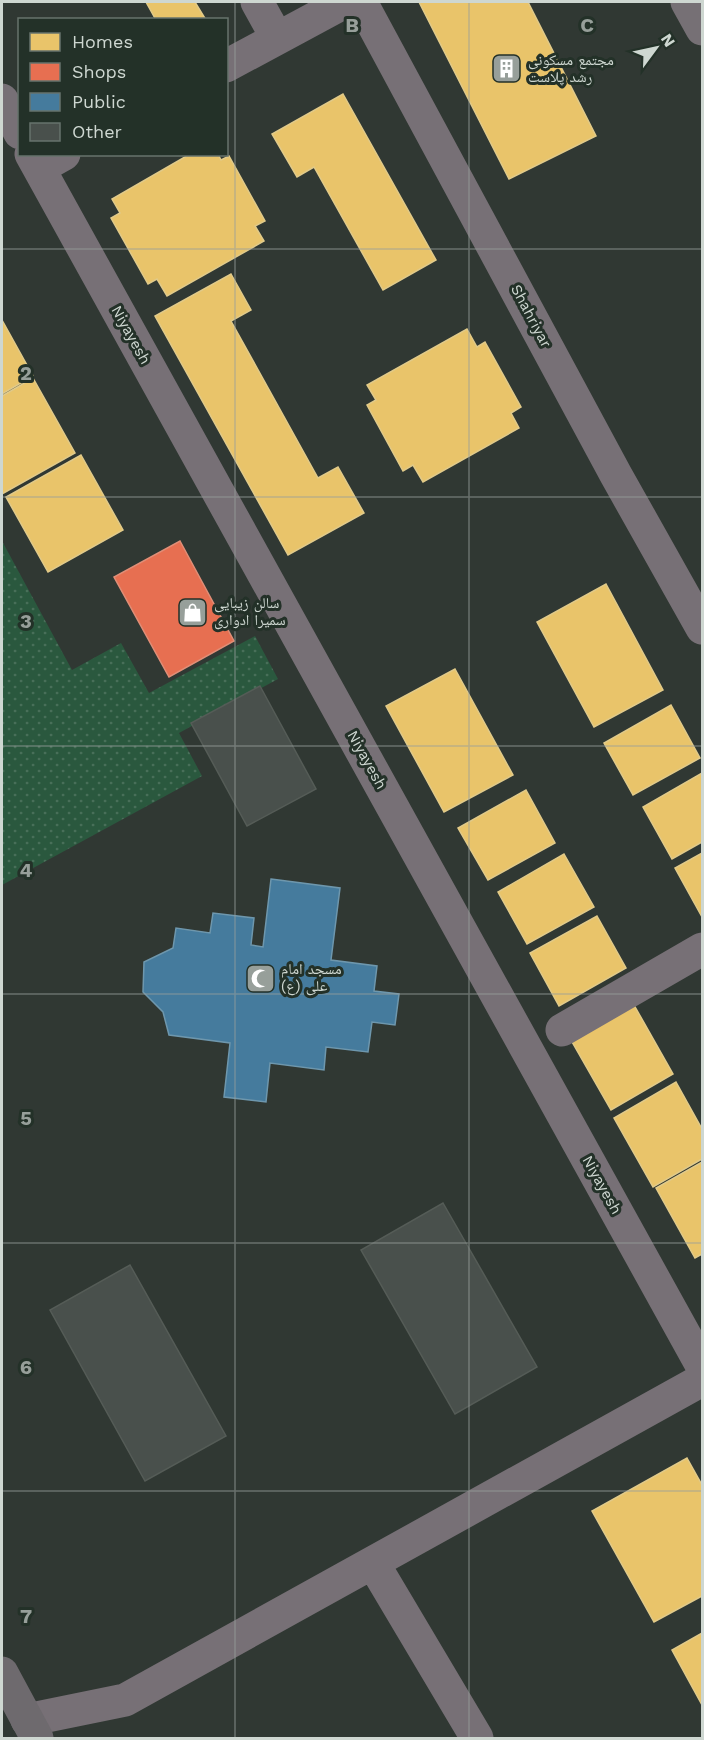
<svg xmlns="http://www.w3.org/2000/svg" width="704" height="1740" viewBox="0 0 704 1740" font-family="'Work Sans','Noto Naskh Arabic',sans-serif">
<defs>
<pattern id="park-dots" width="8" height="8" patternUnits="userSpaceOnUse" patternTransform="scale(1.5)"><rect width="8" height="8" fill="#2a583e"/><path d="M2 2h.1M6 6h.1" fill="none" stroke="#486f59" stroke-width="1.8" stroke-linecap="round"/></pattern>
</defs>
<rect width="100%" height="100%" fill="#303833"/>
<path fill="url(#park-dots)" d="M2 541 72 670 121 643 149 693 255 636 278 679 179 733 202 776 2 885Z"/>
<path fill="#e9c46a" stroke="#e1ca89" stroke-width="1.5" d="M146 2H195L206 20H156Z
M419 2H528L596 136 509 179Z
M343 94 436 260 383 290 314 167 297 177 272 134Z
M190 154H218L221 160 229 156 265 221 255 226 264 241 167 296 157 279 148 284 111 218 120 213 112 199Z
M231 274 251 310 231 321 318 478 338 467 364 513 288 555 155 316Z
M2 320 33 376 2 394Z
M467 329 477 347 485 342 521 407 511 413 519 428 423 482 413 465 403 471 367 405 376 400 367 385Z
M33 378 75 453 2 494V396Z
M81 455 123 530 48 572 6 497Z
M606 584 663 690 594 727 537 622Z
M455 669 513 775 444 812 386 706Z
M671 705 700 758 633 795 604 743Z
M702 773V842L672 859 643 807Z
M526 790 555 843 488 880 458 828Z
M702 853V917L675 868Z
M564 854 594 907 527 944 498 892Z
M597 916 626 968 559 1006 530 953Z
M634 1005 673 1074 611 1110 571 1040Z
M676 1082 702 1129V1159L653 1187 614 1118Z
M702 1162V1254L695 1258 656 1188Z
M687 1458 702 1485V1596L654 1622 592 1511Z
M702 1633V1705L672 1650Z"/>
<path fill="#e76f51" stroke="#e08e77" stroke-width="1.5" d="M180 541 234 641 169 677 114 577Z"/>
<path fill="#457b9d" stroke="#6e97ad" stroke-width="1.5" d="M271 879 340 888 331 960 377 966 374 991 399 994 395 1025 372 1022 368 1052 326 1047 324 1070 270 1063 266 1102 224 1097 230 1043 169 1035 163 1012 143 992 144 962 173 948 176 928 210 933 213 913 254 918 251 945 263 947Z"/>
<path fill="#49504c" stroke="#555c57" stroke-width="1.5" d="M260 686 316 789 247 826 191 723Z
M443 1203 537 1367 455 1414 361 1250Z
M130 1265 226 1436 145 1481 50 1310Z"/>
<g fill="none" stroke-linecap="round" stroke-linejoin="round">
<path stroke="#777076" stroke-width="33" d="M257 2 277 38
M361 2 616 475 702 628
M226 66 345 2
M2 100 20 133
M31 154 702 1366
M39 168 64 154
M562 1030 702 949
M373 1563 477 1738
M27 1720 125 1700 702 1380"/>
<path stroke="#6e6a6e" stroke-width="33" d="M2 1673 37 1738"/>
<path stroke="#767075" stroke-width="33" d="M687 2 702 29"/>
</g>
<path fill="none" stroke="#979f9a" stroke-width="1.5" stroke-opacity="0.55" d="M235 2V1738M469 2V1738M2 249H702M2 497H702M2 746H702M2 994H702M2 1243H702M2 1491H702"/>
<defs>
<symbol id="building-square" viewBox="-11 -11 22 22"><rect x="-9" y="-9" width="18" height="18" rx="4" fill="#979f9a" stroke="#233128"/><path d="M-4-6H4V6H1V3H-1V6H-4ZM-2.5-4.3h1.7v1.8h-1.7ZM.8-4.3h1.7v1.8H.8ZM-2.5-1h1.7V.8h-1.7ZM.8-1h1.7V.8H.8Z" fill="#fff"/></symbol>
<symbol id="shop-square" viewBox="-11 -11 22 22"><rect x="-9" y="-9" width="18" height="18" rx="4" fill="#979f9a" stroke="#233128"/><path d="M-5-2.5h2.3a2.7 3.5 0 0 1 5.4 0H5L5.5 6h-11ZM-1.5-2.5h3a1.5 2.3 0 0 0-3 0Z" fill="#fff"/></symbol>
<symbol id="mosque-square" viewBox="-11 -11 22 22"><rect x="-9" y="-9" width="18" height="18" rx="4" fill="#979f9a" stroke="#233128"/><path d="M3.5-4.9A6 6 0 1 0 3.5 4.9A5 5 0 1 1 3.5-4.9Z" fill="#fff"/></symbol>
</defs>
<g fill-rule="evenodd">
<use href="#building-square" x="490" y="52" width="33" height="33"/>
<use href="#shop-square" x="176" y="596" width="33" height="33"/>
<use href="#mosque-square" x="244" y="962" width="33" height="33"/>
</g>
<g text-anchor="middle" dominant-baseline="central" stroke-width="6" stroke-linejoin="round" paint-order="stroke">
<g font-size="15" fill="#ced7d1" stroke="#233128" text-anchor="start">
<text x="528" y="60">مجتمع مسکونی<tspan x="528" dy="17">رشد پلاست</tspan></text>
<text x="214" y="603">سالن زیبایی<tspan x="214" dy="17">سمیرا ادواری</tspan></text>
<text x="281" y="969">مسجد امام<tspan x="281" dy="17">علی (ع)</tspan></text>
</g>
<g font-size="15" fill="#ced7d1" stroke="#233128">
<text transform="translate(531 316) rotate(62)">Shahriyar</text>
<text transform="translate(131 335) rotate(61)">Niyayesh</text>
<text transform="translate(367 760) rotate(61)">Niyayesh</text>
<text transform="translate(602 1185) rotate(61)">Niyayesh</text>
</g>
</g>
<g font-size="20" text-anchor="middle" font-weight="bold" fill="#979f9a" stroke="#233128" stroke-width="6" stroke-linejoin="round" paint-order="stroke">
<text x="352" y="32">B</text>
<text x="587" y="32">C</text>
<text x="26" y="380">2</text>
<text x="26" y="628">3</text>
<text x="26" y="877">4</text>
<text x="26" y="1125">5</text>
<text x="26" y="1374">6</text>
<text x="26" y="1623">7</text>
</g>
<rect width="704" height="1740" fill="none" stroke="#ced7d1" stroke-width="6"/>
<rect x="18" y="18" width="210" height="138" fill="#233128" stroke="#67736c" stroke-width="1.5"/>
<rect x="30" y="33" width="30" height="18" fill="#e9c46a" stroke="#67736c" stroke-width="1.5"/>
<text x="72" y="48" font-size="18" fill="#ced7d1">Homes</text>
<rect x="30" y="63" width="30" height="18" fill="#e76f51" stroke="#67736c" stroke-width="1.5"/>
<text x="72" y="78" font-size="18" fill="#ced7d1">Shops</text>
<rect x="30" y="93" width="30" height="18" fill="#457b9d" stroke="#67736c" stroke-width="1.5"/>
<text x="72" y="108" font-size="18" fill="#ced7d1">Public</text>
<rect x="30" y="123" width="30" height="18" fill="#49504c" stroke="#67736c" stroke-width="1.5"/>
<text x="72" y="138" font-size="18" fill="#ced7d1">Other</text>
<g transform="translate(656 48) rotate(57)" stroke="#233128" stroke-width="4.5" paint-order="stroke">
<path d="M0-4.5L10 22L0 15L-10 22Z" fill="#ced7d1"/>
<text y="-9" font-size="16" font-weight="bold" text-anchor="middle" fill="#ced7d1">N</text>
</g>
</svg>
